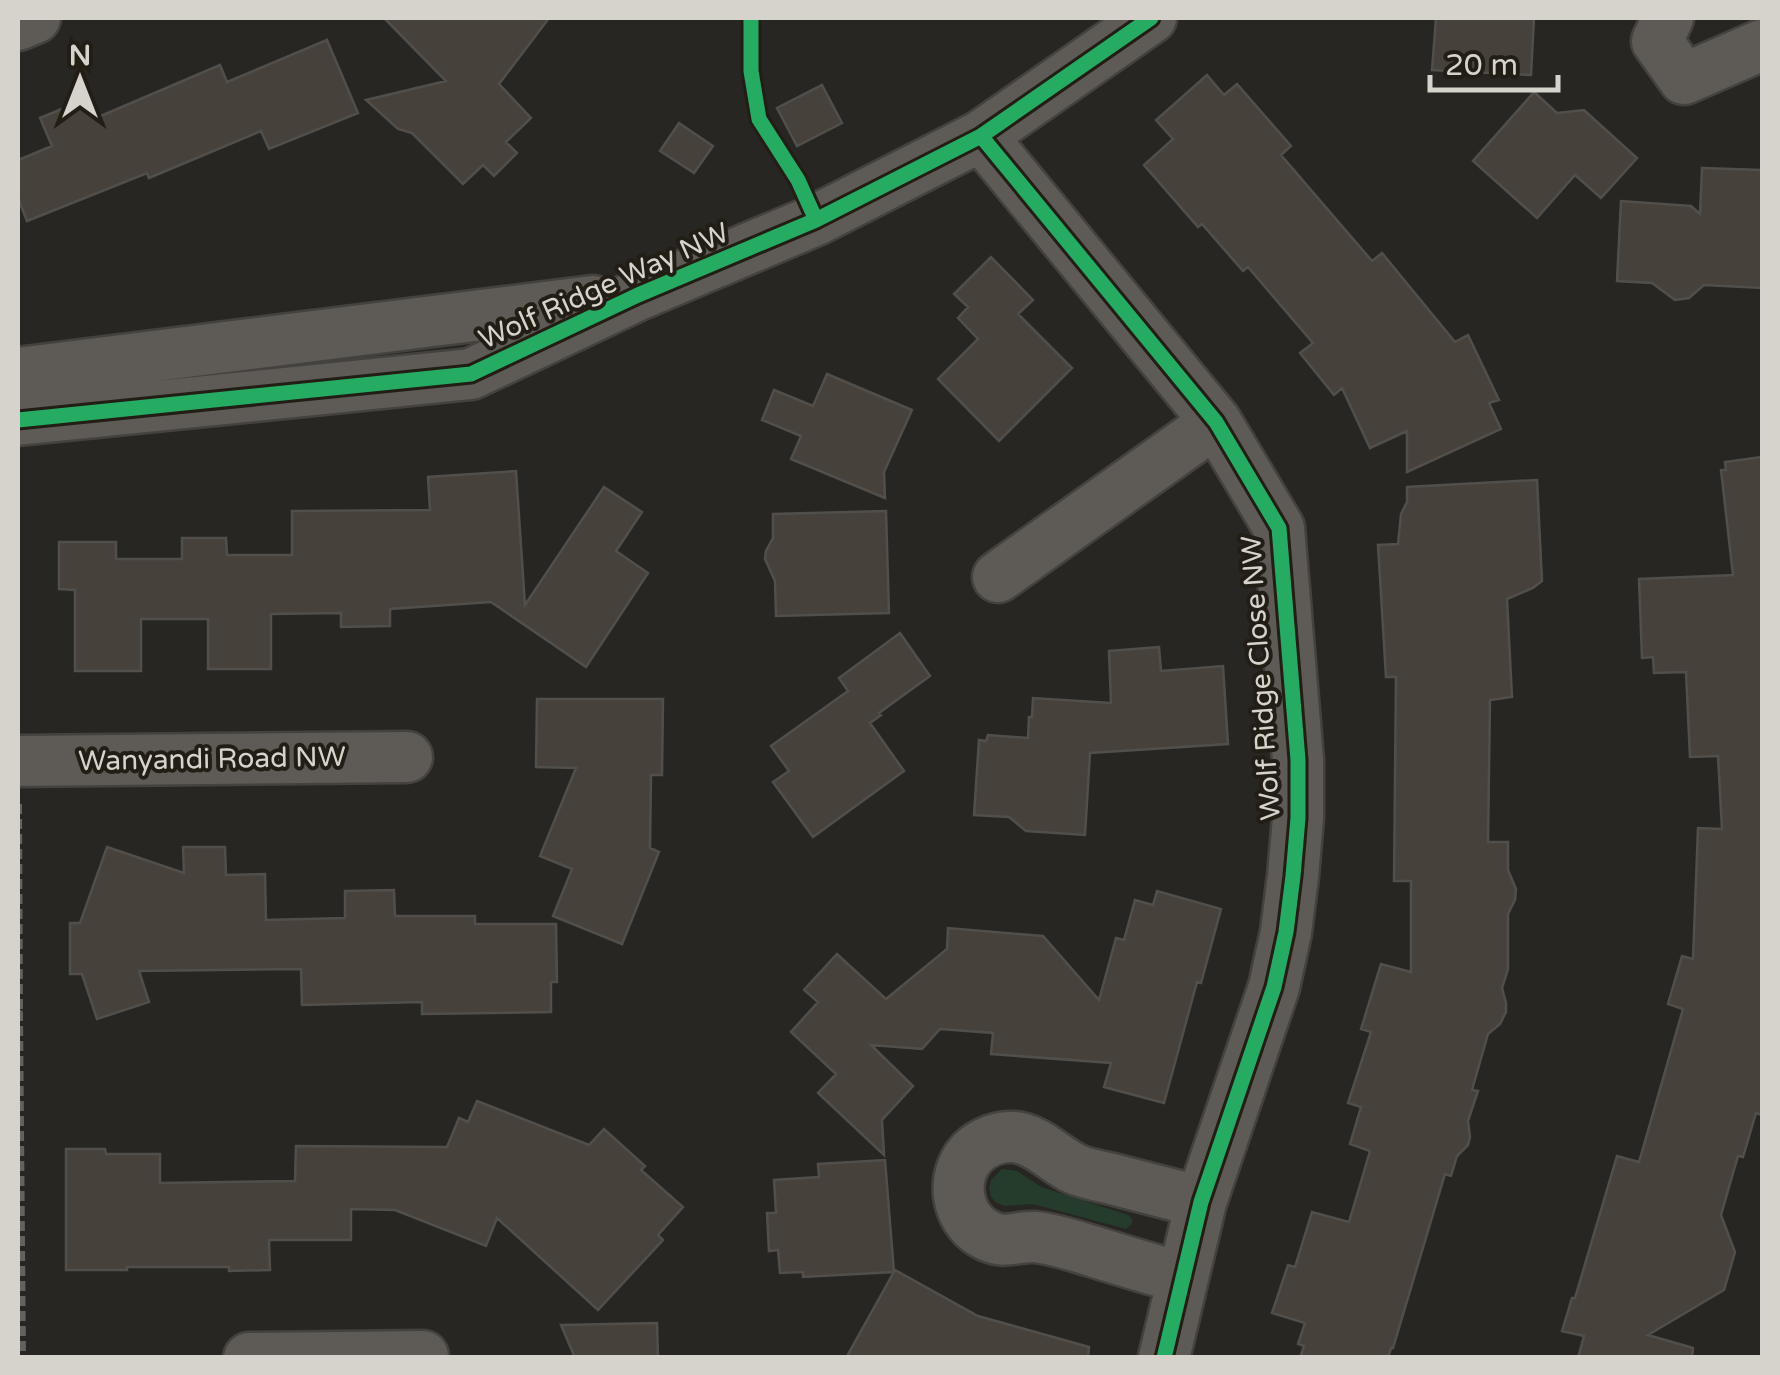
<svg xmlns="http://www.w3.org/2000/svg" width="1780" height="1375" viewBox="0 0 1780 1375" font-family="'Varela Round',sans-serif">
<rect width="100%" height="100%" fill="#282622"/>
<path fill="#253c2d" d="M1002 1169 1017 1171 1041 1187 1128 1215 1132 1219V1224L1126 1229 1033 1204 1005 1206 997 1203 991 1197 989 1189 991 1180Z"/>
<path fill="#47413b" stroke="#514f4b" stroke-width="2.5" d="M384 18H549L499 84 531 118 506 142 517 153 494 176 483 165 463 184 412 133 398 129 366 100 446 81Z
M1436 18H1534L1531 75 1432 70Z
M327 40 358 113 269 149 261 131 149 178 147 173 27 221 18 198V160L52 146 40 118 88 98 96 118 220 65 227 82Z
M1207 75 1224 95 1237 84 1291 146 1281 155 1372 261 1382 253 1455 342 1468 335 1499 400 1489 403 1501 429 1407 472V431L1370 448 1342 388 1334 395 1300 353 1313 343 1248 267 1243 271 1202 224 1198 227 1144 165 1173 139 1156 120Z
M822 85 842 123 797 146 777 108Z
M1534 92 1557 113 1584 110 1637 158 1601 198 1575 175 1537 218 1473 161Z
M679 123 713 146 694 173 660 151Z
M1702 168 1762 170V288L1704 285 1689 298 1675 300 1652 283 1617 281 1621 201 1691 206 1700 214Z
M991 257 1033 300 1018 314 1072 368 999 441 938 379 978 339 958 318 968 307 954 294Z
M827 374 912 410 884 472 885 498 791 459 801 436 762 420 774 390 813 406Z
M1762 457V1115L1756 1113 1743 1157 1738 1156 1721 1215 1735 1252 1724 1290 1648 1335 1693 1348 1692 1358H1578L1584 1336 1562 1331 1572 1298H1575L1617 1156 1639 1162 1683 1009 1668 1004 1682 956 1693 959 1698 828 1722 829 1718 756 1690 757 1686 672 1654 673 1653 657 1642 658 1639 579 1733 575 1721 470H1726L1725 462Z
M516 471 525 605 604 487 642 512 616 551 648 573 586 667 491 602 390 609V626L341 627V613L271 614V669H208V619H141V671H75V590L59 589V542H116V559H182V538H226L227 555H292V511L430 510 428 477Z
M1537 480 1542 581 1533 588 1507 599 1512 697 1490 700 1488 842H1508V870L1516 889 1515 900 1508 914V969L1502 988 1506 1003V1012L1500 1024 1488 1034 1472 1090 1478 1091 1468 1121 1470 1137 1468 1145 1457 1156 1451 1176 1445 1174 1393 1348H1391L1388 1358H1300L1304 1346 1298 1344 1305 1323 1272 1313 1288 1265 1295 1267 1312 1212 1349 1222 1370 1151 1350 1144 1361 1107 1348 1103 1371 1032 1361 1029 1381 964 1411 972V881H1394L1396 677H1386L1378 545 1398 544 1401 514 1407 502V487Z
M886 511 889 613 776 616 775 581 765 559 766 551 773 538V514Z
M900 633 930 676 879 713 881 715 870 723 904 771 813 837 773 782 789 771 771 746 848 691 839 678Z
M1159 647 1161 671 1223 666 1228 744 1090 753 1085 835 1026 831 1009 817 974 815 979 740 986 741 988 735 1028 738 1029 717H1032L1033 698 1111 703 1109 651Z
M537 699H663L662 775H651L650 848 659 852 622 944 553 916 572 869 540 856 576 768 536 767Z
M107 847 184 873 183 847H225L226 875 265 874 266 920 345 918V891L394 890 395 916H475V924H556L557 982H551V1012L422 1014V1002L302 1005 301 969 139 971 149 1002 97 1019 82 974H70V923H80Z
M1157 891 1221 909 1201 983 1197 982 1164 1103 1104 1087 1111 1063 991 1054 993 1033 940 1029 922 1049 871 1045 913 1086 882 1120 884 1155 818 1093 836 1074 791 1032 818 1002 804 990 837 954 886 999 947 949 948 928 1043 936 1099 1000 1116 938 1124 940 1135 900 1153 905Z
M477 1101 589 1145 604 1129 645 1166 641 1170 683 1207 658 1235 663 1240 598 1310 497 1218 486 1246 395 1210 351 1209V1240H269L270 1270 229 1271V1267H127V1270H66V1149H105L106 1154H160V1183L295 1181 296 1146 447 1147 459 1118 468 1122Z
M885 1160 894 1272 803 1277V1272L780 1273 778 1250 769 1251 767 1213H776L774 1180 819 1177 818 1164Z
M895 1270 978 1316 1089 1347 1088 1358H846Z
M657 1323 658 1358H575L561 1325Z"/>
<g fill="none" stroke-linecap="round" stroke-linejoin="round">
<defs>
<path id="minor" d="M1668 18 1657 41 1684 79 1762 45
M18 25 35 18
M981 136 1216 422 1279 528 1298 760V818L1293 876 1286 932 1274 987 1201 1202 1164 1358
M18 373 593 301
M18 420 471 374 638 295 816 220 981 136 1151 18
M998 577 1216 422
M18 761 407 757
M1183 1278C1154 1270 1124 1261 1095 1252 1075 1246 1055 1239 1035 1237 1015 1236 1004 1246 983 1233 956 1217 950 1177 972 1153 983 1142 999 1136 1014 1137 1037 1139 1054 1159 1075 1169 1086 1174 1100 1176 1112 1179 1142 1187 1171 1194 1201 1202
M249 1358 423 1356"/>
</defs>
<use href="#minor" stroke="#43423e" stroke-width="55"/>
<path stroke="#64625e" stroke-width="6" stroke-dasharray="10 5" stroke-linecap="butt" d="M19 804 20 1013
M18 1013H20L23 1358"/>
<use href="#minor" stroke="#5e5a56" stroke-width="50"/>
<defs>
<path id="cycleway" d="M751 18V71L759 119 798 180 816 220
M981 136 1216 422 1279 528 1298 760V818L1293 876 1286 932 1274 987 1201 1202 1164 1358
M18 420 471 374 638 295 816 220 981 136 1151 18"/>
</defs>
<use href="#cycleway" stroke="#221e15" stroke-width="21"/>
<use href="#cycleway" stroke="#26ab63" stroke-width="15"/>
</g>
<g text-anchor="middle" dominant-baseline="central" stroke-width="8" stroke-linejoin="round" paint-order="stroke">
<g font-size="28" fill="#d6d3cd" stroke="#221e15">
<text transform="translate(604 286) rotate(-24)">Wolf Ridge Way NW</text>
<text transform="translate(1261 678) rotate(-94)">Wolf Ridge Close NW</text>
<text transform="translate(212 759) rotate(-1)">Wanyandi Road NW</text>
</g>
</g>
<rect width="1780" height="1375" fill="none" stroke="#d6d3cd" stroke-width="40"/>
<g transform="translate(80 80)" stroke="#221e15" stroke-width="8" paint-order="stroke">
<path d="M0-8L18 38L0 25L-18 38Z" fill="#d6d3cd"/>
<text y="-15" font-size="28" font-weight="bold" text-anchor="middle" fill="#d6d3cd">N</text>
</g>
<path d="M1430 75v15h128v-15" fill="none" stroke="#d6d3cd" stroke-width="5"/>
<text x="1445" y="75" font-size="30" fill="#d6d3cd" stroke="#221e15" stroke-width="8" paint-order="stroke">20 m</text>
</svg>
